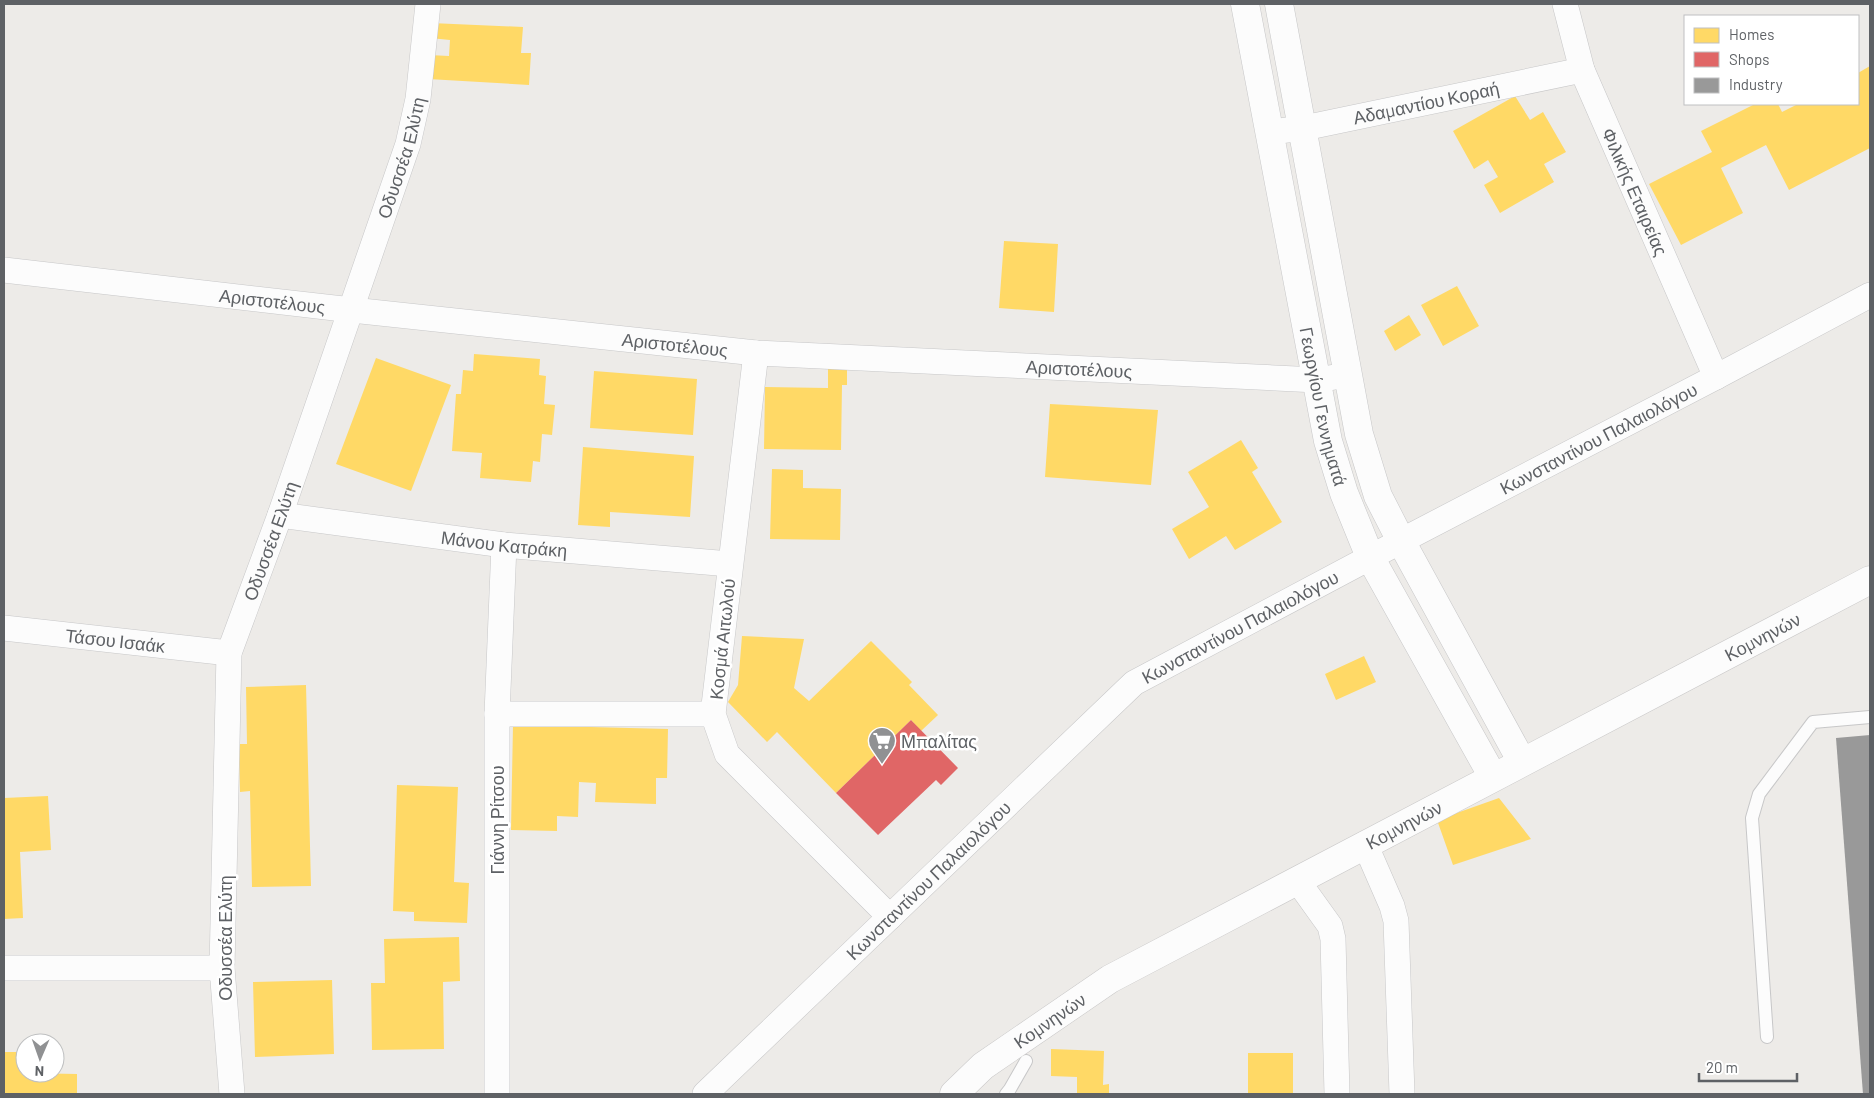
<svg xmlns="http://www.w3.org/2000/svg" width="1874" height="1098" viewBox="0 0 1874 1098" font-family="Barlow,sans-serif">
<rect width="100%" height="100%" fill="#edebe8"/>
<path fill="#ffd966" d="M431 23 523 27 521 53H531L529 85 428 79 429 55 449 56 450 40 430 38Z
M1870 66V148L1789 190 1766 145 1721 168 1743 213 1681 245 1649 184 1712 152 1701 131 1755 104H1778L1782 112 1798 104H1858V73Z
M1515 96 1530 120 1543 112 1566 152 1544 164 1554 182 1500 213 1484 185 1498 177 1488 160 1474 169 1453 131Z
M1004 241 1058 244 1054 312 999 308Z
M1457 286 1479 326 1443 346 1421 305Z
M1409 315 1421 335 1395 351 1384 331Z
M474 354 540 359 539 375 546 376 544 404 555 405 552 435 542 434 540 462 533 461 531 482 480 478 482 453 452 451 456 394H461L463 370 473 371Z
M376 358 451 385 411 491 336 464Z
M828 367H847V385H842L841 450 764 449 765 387 828 388Z
M594 371 697 379 693 435 590 428Z
M1050 404 1158 410 1151 485 1045 477Z
M1241 440 1258 468 1252 472 1282 522 1235 550 1226 536 1189 559 1172 529 1209 507 1188 472Z
M583 447 694 456 690 517 610 512V527L578 525Z
M772 469 803 470V488L841 489 840 540 770 539Z
M742 636 804 639 794 688 809 701 871 641 912 682 909 685 938 715 921 731 911 720 836 793 777 732 767 742 728 702 738 685Z
M1364 656 1376 682 1336 700 1325 674Z
M306 685 311 886 252 887 250 791 240 792 239 744H247L246 687Z
M513 725 668 729 667 778H656V804L595 802 596 783 579 782 578 817 557 816V831L511 830Z
M397 785 458 787 454 882 469 883 467 923 414 921V912L393 911Z
M48 796 51 850 20 852 23 918 4 919V798Z
M1499 798 1531 839 1453 865 1437 820Z
M459 937 460 981 443 982 444 1049 372 1050 371 983H385L384 939Z
M332 980 334 1054 255 1057 253 982Z
M1051 1049 1104 1051 1103 1085 1109 1084V1094H1077V1077L1051 1076Z
M4 1052H25V1073L77 1074V1094H4Z
M1248 1053H1293V1094H1248Z"/>
<path fill="#e06666" d="M911 720 958 768 941 785 936 780 878 835 836 793Z"/>
<path fill="#999" d="M1870 735V1094H1863L1836 738Z"/>
<g fill="none" stroke-linecap="round" stroke-linejoin="round">
<defs>
<path id="service" d="M1767 1037 1752 818 1759 794 1813 722 1870 717
M1006 1094 1010 1089 1026 1061"/>
<g id="minor">
<path id="s1" d="M1565 4 1582 70 1716 377"/>
<path id="s2" d="M1270 132 1304 128 1582 70"/>
<path id="s3" d="M4 270 352 310 756 353 1317 380 1347 375"/>
<path d="M756 353 713 714 727 754 890 917"/>
<path id="s4" d="M280 515 504 545 730 564"/>
<path id="s5" d="M4 628 229 653"/>
<path d="M497 714H713"/>
<path d="M1365 844 1392 906 1396 921 1402 1094"/>
<path d="M1297 880 1330 926 1333 939 1337 1094"/>
<path d="M4 968H222"/>
<path id="s6" d="M232 1094 222 968 229 653 280 515 408 144 418 99 428 4"/>
<path d="M497 1094V714L504 545"/>
<path id="s7" d="M705 1094 1134 683 1401 541 1716 377 1870 295"/>
</g>
<g id="tertiary">
<path id="s8" d="M1245 4 1328 441 1344 493 1370 557 1493 777"/>
<path d="M1279 4 1359 434 1378 496 1401 541 1522 762"/>
</g>
<g id="secondary">
<path id="s9" d="M954 1094 983 1066 1110 979 1870 580"/>
</g>
</defs>
<use href="#service" stroke="#c7c7c8" stroke-width="14"/>
<use href="#minor" stroke="#c7c7c8" stroke-width="26"/>
<use href="#tertiary" stroke="#c7c7c8" stroke-width="29"/>
<use href="#secondary" stroke="#cac9c9" stroke-width="29"/>
<use href="#service" stroke="#fcfcfc" stroke-width="12"/>
<use href="#minor" stroke="#fcfcfc" stroke-width="25"/>
<use href="#tertiary" stroke="#fcfcfc" stroke-width="28"/>
<use href="#secondary" stroke="#fcfcfc" stroke-width="28"/>
</g>
<defs>
<symbol id="supermarket-pin" viewBox="-11 -11 22 30"><path d="M0 17L-7.5 6A9.5 9.5 0 1 1 7.5 6Z" fill="#909193" stroke="#fff"/><path d="M-6-5.5h2.5l.6 2H6L4.5 2H-2.5L-4.4-4H-6ZM-1.5 3.2a1.3 1.3 0 1 0 .1 0ZM3 3.2a1.3 1.3 0 1 0 .1 0Z" fill="#fff"/></symbol>
</defs>
<g fill-rule="evenodd">
<use href="#supermarket-pin" x="866" y="725" width="32" height="43"/>
</g>
<g text-anchor="middle" dominant-baseline="central" stroke-width="5" stroke-linejoin="round" paint-order="stroke">
<g font-size="18" fill="#5e6165" stroke="#fff">
<text stroke="none"><textPath href="#s2" startOffset="159">Αδαμαντίου Κοραή</textPath></text>
<text stroke="none"><textPath href="#s6" startOffset="966">Οδυσσέα Ελύτη</textPath></text>
<text stroke="none"><textPath href="#s1" startOffset="201">Φιλικής Εταιρείας</textPath></text>
<text stroke="none"><textPath href="#s3" startOffset="270">Αριστοτέλους</textPath></text>
<text stroke="none"><textPath href="#s3" startOffset="675">Αριστοτέλους</textPath></text>
<text stroke="none"><textPath href="#s3" startOffset="1080">Αριστοτέλους</textPath></text>
<text stroke="none"><textPath href="#s8" startOffset="410">Γεωργίου Γεννηματά</textPath></text>
<text stroke="none"><textPath href="#s7" startOffset="1119">Κωνσταντίνου Παλαιολόγου</textPath></text>
<text stroke="none"><textPath href="#s6" startOffset="561">Οδυσσέα Ελύτη</textPath></text>
<text stroke="none"><textPath href="#s4" startOffset="226">Μάνου Κατράκη</textPath></text>
<text stroke="none"><textPath href="#s7" startOffset="714">Κωνσταντίνου Παλαιολόγου</textPath></text>
<text stroke="none"><textPath href="#s9" startOffset="931">Κομνηνών</textPath></text>
<text transform="translate(722 639) rotate(-84)">Κοσμά Αιτωλού</text>
<text stroke="none"><textPath href="#s5" startOffset="112">Τάσου Ισαάκ</textPath></text>
<text transform="translate(497 820) rotate(-90)">Γιάννη Ρίτσου</text>
<text stroke="none"><textPath href="#s9" startOffset="526">Κομνηνών</textPath></text>
<text stroke="none"><textPath href="#s7" startOffset="309">Κωνσταντίνου Παλαιολόγου</textPath></text>
<text transform="translate(225 938) rotate(-90)">Οδυσσέα Ελύτη</text>
<text stroke="none"><textPath href="#s9" startOffset="121">Κομνηνών</textPath></text>
</g>
<g font-size="18" fill="#5e6165" stroke="#fff" text-anchor="start">
<text x="901" y="741">Μπαλίτας</text>
</g>
</g>
<rect width="1874" height="1098" fill="none" stroke="#5e6165" stroke-width="10"/>
<rect x="1684" y="15" width="175" height="90" fill="#ffffff" stroke="#bfc0c1"/>
<rect x="1694" y="28" width="25" height="15" fill="#ffd966" stroke="#bfc0c1"/>
<text x="1729" y="40" font-size="15" fill="#5e6165">Homes</text>
<rect x="1694" y="52" width="25" height="15" fill="#e06666" stroke="#bfc0c1"/>
<text x="1729" y="65" font-size="15" fill="#5e6165">Shops</text>
<rect x="1694" y="78" width="25" height="15" fill="#999999" stroke="#bfc0c1"/>
<text x="1729" y="90" font-size="15" fill="#5e6165">Industry</text>
<g transform="translate(40 1058) rotate(182)"><circle r="24" fill="#ffffff" stroke="#bfc0c1"/>
<path d="M0-4L9 19L0 12L-9 19Z" fill="#909193"/>
<text y="-8" font-size="14" font-weight="bold" text-anchor="middle" fill="#5e6165">N</text>
</g>
<path d="M1699 1073v8h98v-8" fill="none" stroke="#5e6165" stroke-width="2.5"/>
<text x="1706" y="1073" font-size="15" fill="#5e6165" stroke="#ffffff" stroke-width="4" paint-order="stroke">20 m</text>
</svg>
